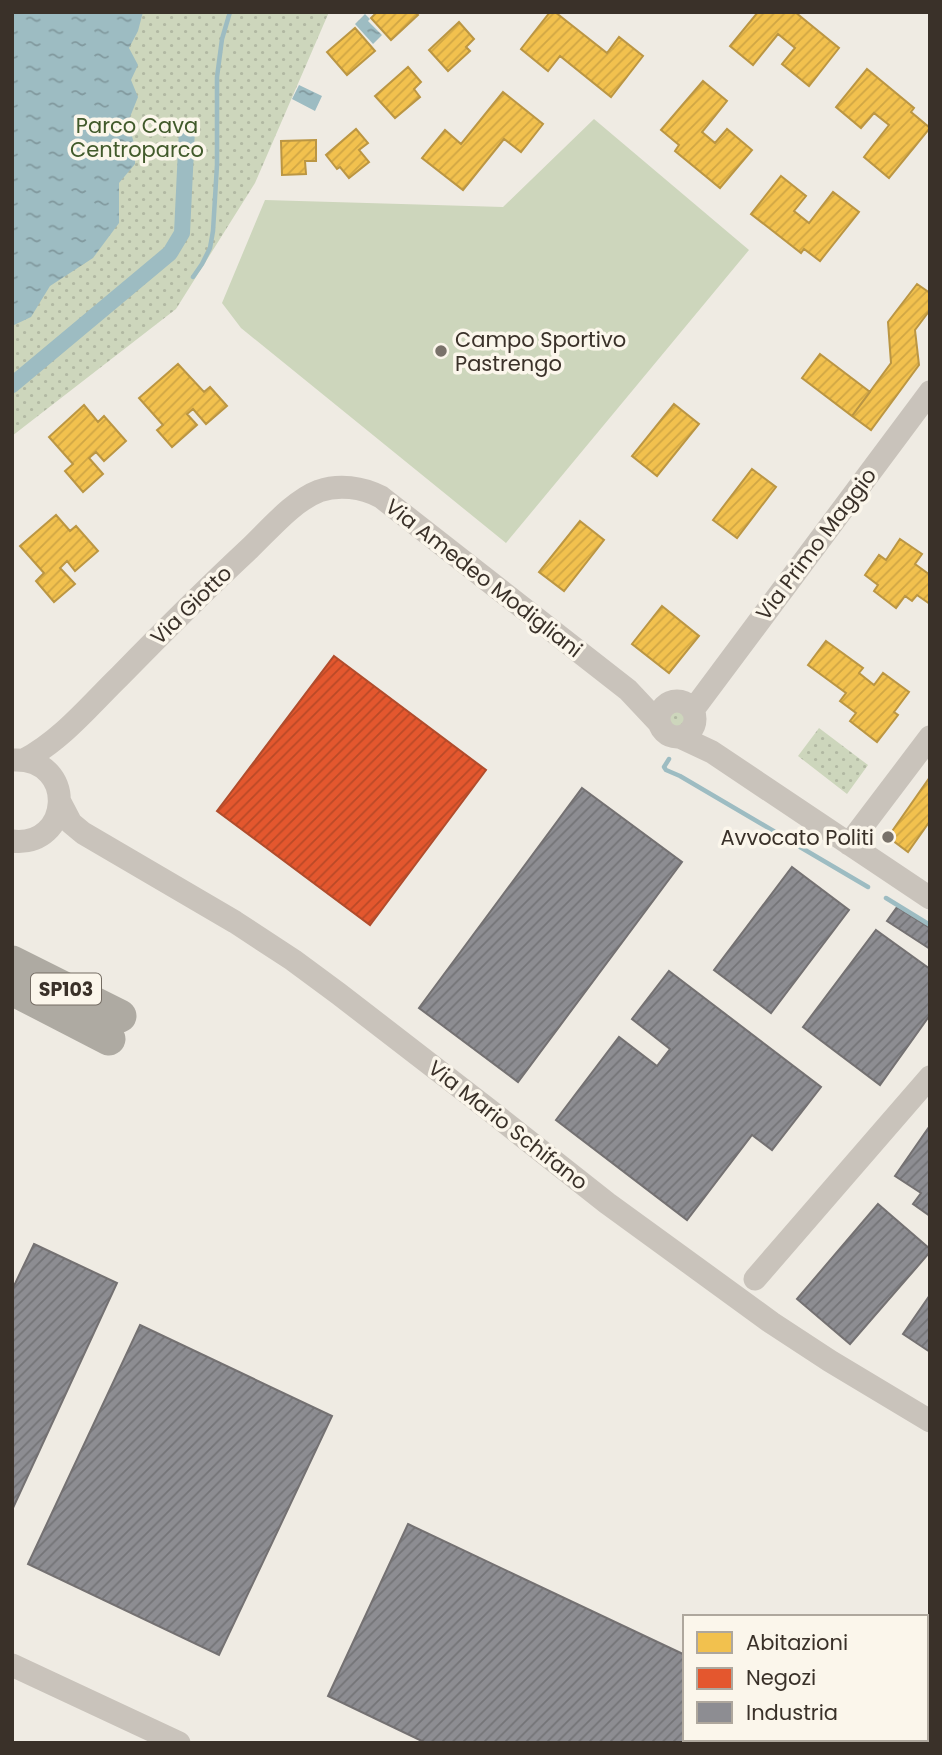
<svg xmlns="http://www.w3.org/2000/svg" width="942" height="1755" viewBox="0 0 942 1755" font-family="Poppins,sans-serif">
<defs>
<pattern id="grass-dots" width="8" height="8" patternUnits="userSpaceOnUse" patternTransform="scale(1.75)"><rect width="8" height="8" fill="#cdd6bc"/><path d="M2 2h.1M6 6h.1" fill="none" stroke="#b1b8a2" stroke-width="1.8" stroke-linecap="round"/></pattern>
<pattern id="water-ripples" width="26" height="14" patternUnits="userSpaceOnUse" patternTransform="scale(1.75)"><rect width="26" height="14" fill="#9dbcc2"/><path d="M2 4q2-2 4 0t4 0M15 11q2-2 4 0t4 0" fill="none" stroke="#81999e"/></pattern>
<pattern id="homes-hatch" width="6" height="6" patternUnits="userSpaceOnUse" patternTransform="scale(1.75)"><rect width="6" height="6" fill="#f2c14e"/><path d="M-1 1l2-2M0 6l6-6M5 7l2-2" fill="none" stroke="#d0a644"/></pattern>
<pattern id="shops-hatch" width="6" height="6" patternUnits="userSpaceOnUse" patternTransform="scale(1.75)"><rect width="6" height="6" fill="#e4572e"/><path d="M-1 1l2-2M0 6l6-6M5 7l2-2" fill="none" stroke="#ba4927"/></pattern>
<pattern id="industry-hatch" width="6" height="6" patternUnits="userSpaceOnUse" patternTransform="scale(1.75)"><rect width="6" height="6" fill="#8d8d92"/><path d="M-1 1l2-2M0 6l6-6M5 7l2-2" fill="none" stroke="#747477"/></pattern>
</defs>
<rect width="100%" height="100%" fill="#efebe3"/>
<path fill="url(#grass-dots)" d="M12 12H329L255 183 176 309 12 436Z
M665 719a12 12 0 1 1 24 0a12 12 0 1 1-24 0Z
M819 728 868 765 847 794 798 756Z"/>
<path fill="#cdd6bc" d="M594 119 749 250 506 543 241 328 222 303 265 200 503 207Z"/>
<path fill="url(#water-ripples)" d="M12 12H143L138 31 129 48 138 65 131 80 138 97 128 122 135 147V164L119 183V223L93 258 50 286 31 317 12 326Z
M365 14 370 19 368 21 382 35 373 44 355 24Z
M299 85 322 96 315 111 292 99Z"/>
<path fill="url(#homes-hatch)" stroke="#bb9643" stroke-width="2" d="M377 12H415L418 15 391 40 371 18Z
M550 12H555L607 53 619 37 643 56 611 97 560 56 548 71 521 49Z
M758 12H795L839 48 809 86 782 64 795 48 778 34 753 65 730 46Z
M459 22 474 39 466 47 470 51 448 71 429 50Z
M355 28 375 51 347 75 327 52Z
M408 67 421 82 414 89 420 97 395 118 375 96Z
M867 69 914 108 911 112 930 128 889 178 864 157 889 125 874 113 861 128 836 107Z
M703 81 727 101 702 132 715 143 727 129 752 150 720 188 675 151 679 145 661 130Z
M503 92 543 124 521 152 504 139 463 190 422 158 445 130 461 144Z
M356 129 368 143 359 150 369 162 349 178 340 167 337 169 326 155Z
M316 140V161H305L306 174 282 175 281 141Z
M781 176 806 196 794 211 809 223 833 192 859 212 820 261 804 249 801 253 751 214Z
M917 284 930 293V310L915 330 919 365 871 430 852 416 891 363 888 322Z
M820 354 870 392 852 416 802 378Z
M178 364 204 392 210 387 227 406 206 424 193 409 187 414 197 425 172 447 157 430 163 425 139 398Z
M674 404 699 424 657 476 632 456Z
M84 405 98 422 104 416 126 441 104 461 96 452 89 458 103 474 83 492 65 471 73 464 49 437Z
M752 469 776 487 737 538 713 520Z
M56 515 70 531 76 526 98 551 75 571 67 561 60 568 75 584 54 602 36 581 44 573 20 546Z
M580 521 604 540 564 591 539 572Z
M900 539 922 554 915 564 930 575V604L917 595 912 601 905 596 896 608 874 591 878 585 865 575 879 555 886 560Z
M662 606 699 636 669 673 632 644Z
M826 641 863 668 859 673 874 685 883 673 909 692 894 712 898 715 877 742 850 721 856 713 840 701 846 693 808 665Z
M930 777V821L908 852 888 837Z"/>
<path fill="url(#shops-hatch)" stroke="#b14c2c" stroke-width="2" d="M334 656 486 770 370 925 217 811Z"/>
<path fill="url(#industry-hatch)" stroke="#747172" stroke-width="2" d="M582 788 682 862 518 1082 419 1008Z
M792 867 849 910 771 1013 714 970Z
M897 907 930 928V949L887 921Z
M876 930 930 969V1015L880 1085 803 1027Z
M669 971 821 1087 772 1150 752 1135 687 1220 556 1120 619 1037 657 1066 670 1049 632 1019Z
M929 1127 930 1128V1216L913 1204 921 1193 895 1176Z
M878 1204 930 1249V1252L850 1344 797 1299Z
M34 1244 117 1283 12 1510V1290Z
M930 1295V1352L903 1334Z
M140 1325 332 1416 219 1655 28 1564Z
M408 1524 685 1655V1739H763L762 1743H426L328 1696Z
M926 1727 930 1729V1740L928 1743H836L839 1739H926Z"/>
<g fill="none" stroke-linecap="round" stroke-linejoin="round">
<path stroke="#9dbcc2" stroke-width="4.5" d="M193 277 202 264 210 248 213 231 217 165V77L222 39 230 12
M669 759 664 767 666 770 680 776 782 836
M800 847 868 887
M886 898 930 925"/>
<path stroke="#9dbcc2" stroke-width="16" d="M12 385 170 253 182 233 187 129"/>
<path stroke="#c9c3bb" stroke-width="23" d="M659 719a18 18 0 1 1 36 0a18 18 0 1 1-36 0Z
M693 710 930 392
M680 737 712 752 930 898
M24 760C62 740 90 705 120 676 162 633 205 590 249 549 269 530 293 501 319 491 339 484 362 487 381 497L628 690 659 723
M60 802 71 823 83 833 235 922 293 960 339 994 488 1109 607 1203 772 1323 830 1361 930 1421
M12 841C72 848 77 759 15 760
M849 844 930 737
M755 1279 930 1077
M12 1665 179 1743"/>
<path stroke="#aeaaa2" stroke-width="33" d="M12 962 120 1016
M12 989 109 1039"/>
</g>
<g fill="#79726a" stroke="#fbf6eb" stroke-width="2.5">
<circle cx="441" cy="351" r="7"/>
<circle cx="888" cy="837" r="7"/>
</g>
<g text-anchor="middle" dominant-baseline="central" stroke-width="7" stroke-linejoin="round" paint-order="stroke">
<rect fill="#fbf6eb" stroke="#746c63" stroke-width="2" x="31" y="973.5" width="70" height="31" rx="5"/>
<g font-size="19" font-weight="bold" fill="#3a3129">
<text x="66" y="989">SP103</text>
</g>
<g font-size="21" fill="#415a2b" stroke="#fbf6eb">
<text x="137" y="125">Parco Cava<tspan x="137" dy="24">Centroparco</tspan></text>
</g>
<g font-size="21" fill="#3a3129" stroke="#fbf6eb" text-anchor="start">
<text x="455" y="339">Campo Sportivo<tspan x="455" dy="24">Pastrengo</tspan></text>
<text x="874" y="837" text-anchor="end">Avvocato Politi</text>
</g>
<g font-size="21" fill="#3a3129" stroke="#fbf6eb">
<text transform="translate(816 544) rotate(-53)">Via Primo Maggio</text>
<text transform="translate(484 578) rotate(38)">Via Amedeo Modigliani</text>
<text transform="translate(191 605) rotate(-44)">Via Giotto</text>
<text transform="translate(508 1125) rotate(38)">Via Mario Schifano</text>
</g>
</g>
<rect width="942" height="1755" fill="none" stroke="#3a3129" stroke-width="28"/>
<rect x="683" y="1615" width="245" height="126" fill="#fbf6eb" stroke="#aea79d" stroke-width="2"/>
<rect x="697" y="1632" width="35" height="21" fill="#f2c14e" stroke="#aea79d" stroke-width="2"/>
<text x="746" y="1650" font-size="21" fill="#3a3129">Abitazioni</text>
<rect x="697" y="1668" width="35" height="21" fill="#e4572e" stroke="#aea79d" stroke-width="2"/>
<text x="746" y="1685" font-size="21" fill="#3a3129">Negozi</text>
<rect x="697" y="1702" width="35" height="21" fill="#8d8d92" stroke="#aea79d" stroke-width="2"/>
<text x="746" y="1720" font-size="21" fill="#3a3129">Industria</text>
</svg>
